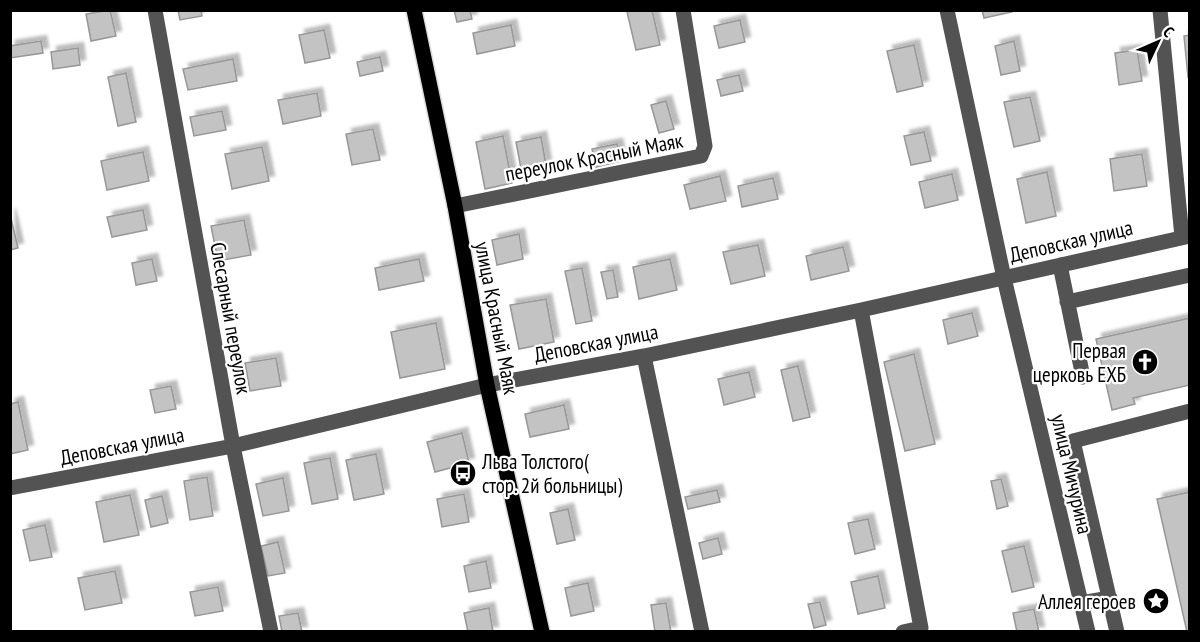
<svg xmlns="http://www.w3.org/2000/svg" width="1200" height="642" viewBox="0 0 1200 642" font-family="'PT Sans Narrow',sans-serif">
<defs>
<filter id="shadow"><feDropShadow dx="5.5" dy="-5.5" stdDeviation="1.5" flood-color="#0004"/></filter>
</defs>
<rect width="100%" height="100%" fill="#fff"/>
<path fill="#c3c3c3" stroke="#979797" stroke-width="1.5" filter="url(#shadow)" d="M110 10 116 36 91 41 86 14Z
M178 10H201L202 16 180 20Z
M454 10H470L472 19 457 22Z
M633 10H652L660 45 636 50 627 12Z
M982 10H1012V12L984 18Z
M740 20 745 42 719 48 714 26Z
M511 25 515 46 477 54 473 33Z
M324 30 330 58 305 63 299 35Z
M1190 35V76L1188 77 1184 36Z
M41 41 43 53 10 58V46Z
M1014 41 1020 71 1001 75 995 46Z
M914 45 923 86 897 92 887 51Z
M78 48 80 65 53 69 51 52Z
M1137 50 1142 81 1119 85 1115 53Z
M380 57 383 71 360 76 357 62Z
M233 59 237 81 188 90 183 69Z
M126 73 136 122 118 126 108 77Z
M739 75 743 91 721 96 717 80Z
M317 93 321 116 283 124 278 100Z
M1030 97 1040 141 1014 147 1004 102Z
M666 101 674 129 659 133 651 105Z
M222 111 226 130 194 136 190 117Z
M373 129 380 160 352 165 346 134Z
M924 132 931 161 911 165 904 136Z
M503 136 512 183 485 189 476 142Z
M541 137 546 165 521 169 516 142Z
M617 144 621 161 596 167 592 149Z
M262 147 269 181 232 189 225 154Z
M143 152 149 181 107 190 101 161Z
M1142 154 1147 186 1114 191 1110 159Z
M1047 172 1056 216 1026 223 1017 179Z
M952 174 958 200 925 208 919 182Z
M720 176 726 201 690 209 684 185Z
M773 178 778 199 742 207 738 186Z
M143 210 147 230 112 237 107 217Z
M10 214 18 248 10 250Z
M244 220 251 255 218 261 211 226Z
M519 234 523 259 497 265 492 240Z
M758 245 765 276 731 284 723 252Z
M843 247 849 271 811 280 806 256Z
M152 259 157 281 136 285 132 263Z
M419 259 424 281 379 290 375 268Z
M670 259 677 290 639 299 633 267Z
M582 268 592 321 576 324 565 271Z
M613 270 618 297 607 299 601 272Z
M546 299 554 342 519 349 510 305Z
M972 313 978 336 948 344 943 320Z
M1190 318V385L1133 398 1135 404 1112 410 1096 339Z
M436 323 445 369 400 378 391 332Z
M914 354 935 444 905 451 884 362Z
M276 358 281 386 250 391 245 363Z
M798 366 810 417 793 421 781 370Z
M749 372 755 397 724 405 718 379Z
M171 386 176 409 155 413 150 390Z
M18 402 28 450 10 454V404Z
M564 405 569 429 530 437 525 414Z
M462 433 469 463 435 472 427 442Z
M376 454 384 494 354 500 346 460Z
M330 458 338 499 312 504 304 463Z
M207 477 213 516 190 520 184 481Z
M283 478 289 511 263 516 256 484Z
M1001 479 1008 506 997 509 991 481Z
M717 490 720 502 688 509 685 497Z
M1190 492V632H1187L1157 499Z
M464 494 469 522 442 527 437 499Z
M130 495 139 535 104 542 96 502Z
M162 496 168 523 151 527 145 500Z
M568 509 575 540 557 544 550 513Z
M868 519 875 549 855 554 848 523Z
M45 525 52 557 30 561 23 530Z
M718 538 722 554 703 559 699 543Z
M278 542 285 573 268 576 261 546Z
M1024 546 1034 587 1012 592 1002 551Z
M486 561 491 588 469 592 464 566Z
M115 571 122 603 85 610 78 578Z
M878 576 885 608 858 614 851 582Z
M588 583 594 611 571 616 565 588Z
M218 587 223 611 195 616 190 592Z
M820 602 826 625 814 628 808 604Z
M666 603 671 632H655L651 605Z
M489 608 493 632H468L464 613Z
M1034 609 1039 632H1017L1013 613Z
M298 613 302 632H282L279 616Z"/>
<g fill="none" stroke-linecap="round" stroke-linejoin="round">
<defs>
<path id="major" d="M414 10 455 206 487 385 542 632"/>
</defs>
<use href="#major" stroke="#dbdbdb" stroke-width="18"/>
<path stroke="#535353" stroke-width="15" d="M155 10 233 446 271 632
M947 10 1004 278 1088 632
M1160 10 1182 237
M455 206 701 156 705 146 683 10
M1060 265 1083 377
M1067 302 1190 275
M861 310 921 628 903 632
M644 356 702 632
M10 488 233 446 487 385 644 356 861 310 1190 236
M1081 603 1110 598
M1117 632 1073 441 1190 411"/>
<use href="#major" stroke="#000" stroke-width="15"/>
</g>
<defs>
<symbol id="church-disc" viewBox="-11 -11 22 22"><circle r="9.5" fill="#000" stroke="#fff"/><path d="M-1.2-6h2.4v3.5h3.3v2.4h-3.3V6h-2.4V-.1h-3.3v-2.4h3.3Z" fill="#fff"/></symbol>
<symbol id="bus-disc" viewBox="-11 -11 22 22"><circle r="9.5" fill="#000" stroke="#fff"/><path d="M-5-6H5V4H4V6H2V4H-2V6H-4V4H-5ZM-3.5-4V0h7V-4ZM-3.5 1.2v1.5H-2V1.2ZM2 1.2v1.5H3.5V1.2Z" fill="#fff"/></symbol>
<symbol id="sight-disc" viewBox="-11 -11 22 22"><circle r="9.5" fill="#000" stroke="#fff"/><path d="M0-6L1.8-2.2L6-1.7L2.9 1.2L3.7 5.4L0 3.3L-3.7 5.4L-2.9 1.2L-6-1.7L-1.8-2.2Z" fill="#fff"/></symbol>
</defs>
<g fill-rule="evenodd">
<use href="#church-disc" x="1130" y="347" width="30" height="30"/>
<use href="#bus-disc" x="448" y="458" width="30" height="30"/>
<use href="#sight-disc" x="1141" y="586" width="30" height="30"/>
</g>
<g text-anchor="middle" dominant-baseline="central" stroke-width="4.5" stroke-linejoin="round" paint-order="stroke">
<g font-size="21" fill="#000" stroke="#fff">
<text transform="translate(594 157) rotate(-11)">переулок Красный Маяк</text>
<text transform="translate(1071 241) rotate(-13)">Деповская улица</text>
<text transform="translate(231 318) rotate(80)">Слесарный переулок</text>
<text transform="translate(497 318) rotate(79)">улица Красный Маяк</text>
<text transform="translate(596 343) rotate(-11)">Деповская улица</text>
<text transform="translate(122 446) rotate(-11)">Деповская улица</text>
<text transform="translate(1072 474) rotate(77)">улица Мичурина</text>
</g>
<g font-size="21" fill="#000" stroke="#fff" text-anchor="end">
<text x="1126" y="350">Первая<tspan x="1126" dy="24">церковь ЕХБ</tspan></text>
<text x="482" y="461" text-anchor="start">Льва Толстого(<tspan x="482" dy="24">стор. 2й больницы)</tspan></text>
<text x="1136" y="601">Аллея героев</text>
</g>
</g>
<rect width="1200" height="642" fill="none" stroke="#000000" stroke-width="24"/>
<g transform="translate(1158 42) rotate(46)" stroke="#ffffff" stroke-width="4.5" paint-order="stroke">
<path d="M0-4.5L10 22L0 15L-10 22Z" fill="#000000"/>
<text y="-9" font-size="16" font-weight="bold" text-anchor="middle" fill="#000000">С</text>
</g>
</svg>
